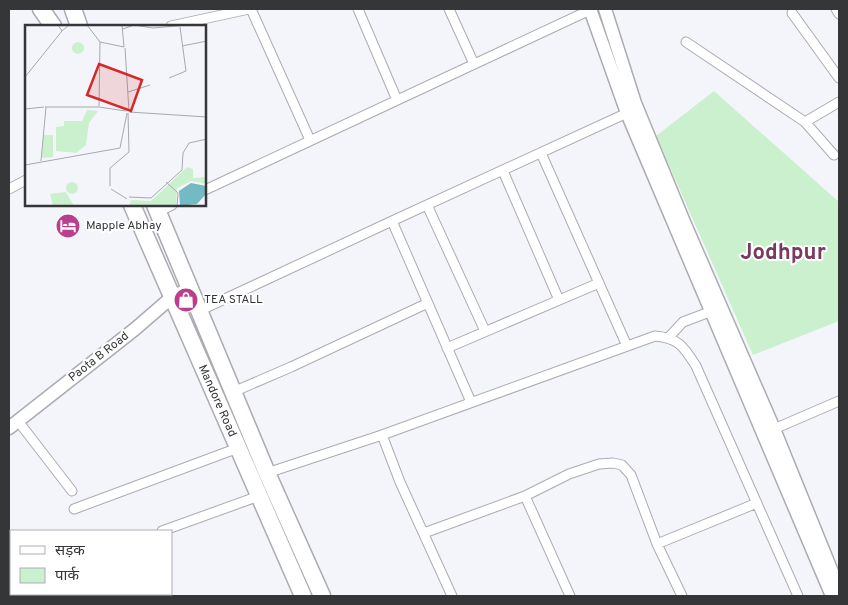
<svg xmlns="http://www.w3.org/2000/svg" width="848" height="605" viewBox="0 0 848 605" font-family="Overpass,'Noto Sans Devanagari',sans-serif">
<rect width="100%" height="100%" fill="#f4f5fb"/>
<path fill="#cbf0ce" d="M714 91 839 202V321L753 355 656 136Z"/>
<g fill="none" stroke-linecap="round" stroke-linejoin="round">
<defs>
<path id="street" d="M251 9 310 140
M358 9 397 100
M449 9 474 64
M836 9 839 14
M792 13 839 78
M171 26 249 9
M686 42 805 122
M541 153 627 346
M834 155 805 122 839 102
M503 171 559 300
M9 189 26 180
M205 190 590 10
M427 205 485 331
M158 212 172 205
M392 221 627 113
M199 311 392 221 471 402
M669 337 683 322 712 311
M447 348 599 283
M233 392 291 367 428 303
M18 421 72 491
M774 429 839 401
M382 435 655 336C679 338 684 347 696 366L798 596
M267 473 382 435 400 482 452 596
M525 496 570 596
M74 509 238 448
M162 531 259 496
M424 533 525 496 569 474 599 464 613 463 622 465 631 475 657 544 682 596
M9 542 11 545
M657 544 757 503
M50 594 53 596"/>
<path id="secondary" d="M590 9 627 113 832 596
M605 9 635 103 684 222 774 429 839 589
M9 428 135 329 172 297 189 289"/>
<path id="highway" d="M41 9 53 26
M73 9 79 26
M132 205 303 596
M155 205 267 473 322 596"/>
</defs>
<use href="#street" stroke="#abacb1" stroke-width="11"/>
<use href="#secondary" stroke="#abacb1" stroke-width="15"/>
<use href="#highway" stroke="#abacb1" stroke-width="19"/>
<use href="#street" stroke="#fff" stroke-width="9"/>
<use href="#secondary" stroke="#fff" stroke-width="12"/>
<use href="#highway" stroke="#fff" stroke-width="16"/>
</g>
<defs>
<symbol id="hotel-disc" viewBox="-11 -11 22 22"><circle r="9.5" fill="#bb3e8d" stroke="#fff"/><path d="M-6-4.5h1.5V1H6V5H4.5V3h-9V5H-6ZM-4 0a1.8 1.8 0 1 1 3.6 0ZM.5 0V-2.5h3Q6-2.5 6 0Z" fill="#fff"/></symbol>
<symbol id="shop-disc" viewBox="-11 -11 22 22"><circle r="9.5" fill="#bb3e8d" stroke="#fff"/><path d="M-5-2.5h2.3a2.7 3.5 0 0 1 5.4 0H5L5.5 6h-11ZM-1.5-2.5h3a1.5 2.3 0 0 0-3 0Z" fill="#fff"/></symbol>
</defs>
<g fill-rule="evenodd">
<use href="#hotel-disc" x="54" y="212" width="28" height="28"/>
<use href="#shop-disc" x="172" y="286" width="28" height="28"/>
</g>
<g text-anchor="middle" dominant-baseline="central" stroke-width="4" stroke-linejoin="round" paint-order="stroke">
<g font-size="12" fill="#353638" stroke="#fff" text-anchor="start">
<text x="86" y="226">Mapple Abhay</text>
<text x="204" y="300">TEA STALL</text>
</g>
<g font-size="12" fill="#353638" stroke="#fff">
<text transform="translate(99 357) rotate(-38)">Paota B Road</text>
<text transform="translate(217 401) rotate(66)">Mandore Road</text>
</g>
<g font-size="22" font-weight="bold" fill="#793a5f" stroke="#fff">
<text x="783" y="253">Jodhpur</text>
</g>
</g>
<g transform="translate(25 25)">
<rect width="181" height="181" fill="#f4f5fb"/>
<path d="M47 23a6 6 0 1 1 12 0a6 6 0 1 1-12 0ZM62 85 73 86 64 98 61 120 51 128 31 126V102L39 101V96H57ZM18 110H28V132L17 133ZM162 142 168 144V153L181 152V159L166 156 152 163 151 181H104L106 175 126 176ZM41 163a6 6 0 1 1 12 0a6 6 0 1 1-12 0ZM41 167 49 181H28L25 169Z" fill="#cbf0ce"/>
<path d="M166 158 181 161V169L172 179 155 181 154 166Z" fill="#73bac3"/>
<path fill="none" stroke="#a8a9ad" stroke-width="1" d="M33 0 37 6 44 0M62 0 75 17 99 22M97 0 99 22M98 4 109 0 128 3 163 0M157 21 182 16M100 23 104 86M0 52 37 6M144 53 161 46 155 2M103 67 125 60M74 81 75 17M20 82H74L101 86M0 84 19 82M104 87 182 92M16 136 21 82M0 140 95 123 102 88M141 157 153 168 152 181M85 161V143L104 127 103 88M86 164 102 174M104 172 126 173 157 145 158 128 164 118 182 114"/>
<path fill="#d62828" fill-opacity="0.15" stroke="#d62828" stroke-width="2.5" d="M74 39 117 55 106 86 62 70Z"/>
<rect width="181" height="181" fill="none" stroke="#353638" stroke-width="2.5"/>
</g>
<rect width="848" height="605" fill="none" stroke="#353638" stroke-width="20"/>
<rect x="10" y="530" width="162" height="65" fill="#ffffff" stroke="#aeafaf"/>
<rect x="20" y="546" width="25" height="8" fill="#ffffff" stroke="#aeafaf"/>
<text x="55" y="555" font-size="15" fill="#353638">सड़क</text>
<rect x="20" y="568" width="25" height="15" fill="#cbf0ce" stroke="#aeafaf"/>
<text x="55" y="580" font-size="15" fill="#353638">पार्क</text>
</svg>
